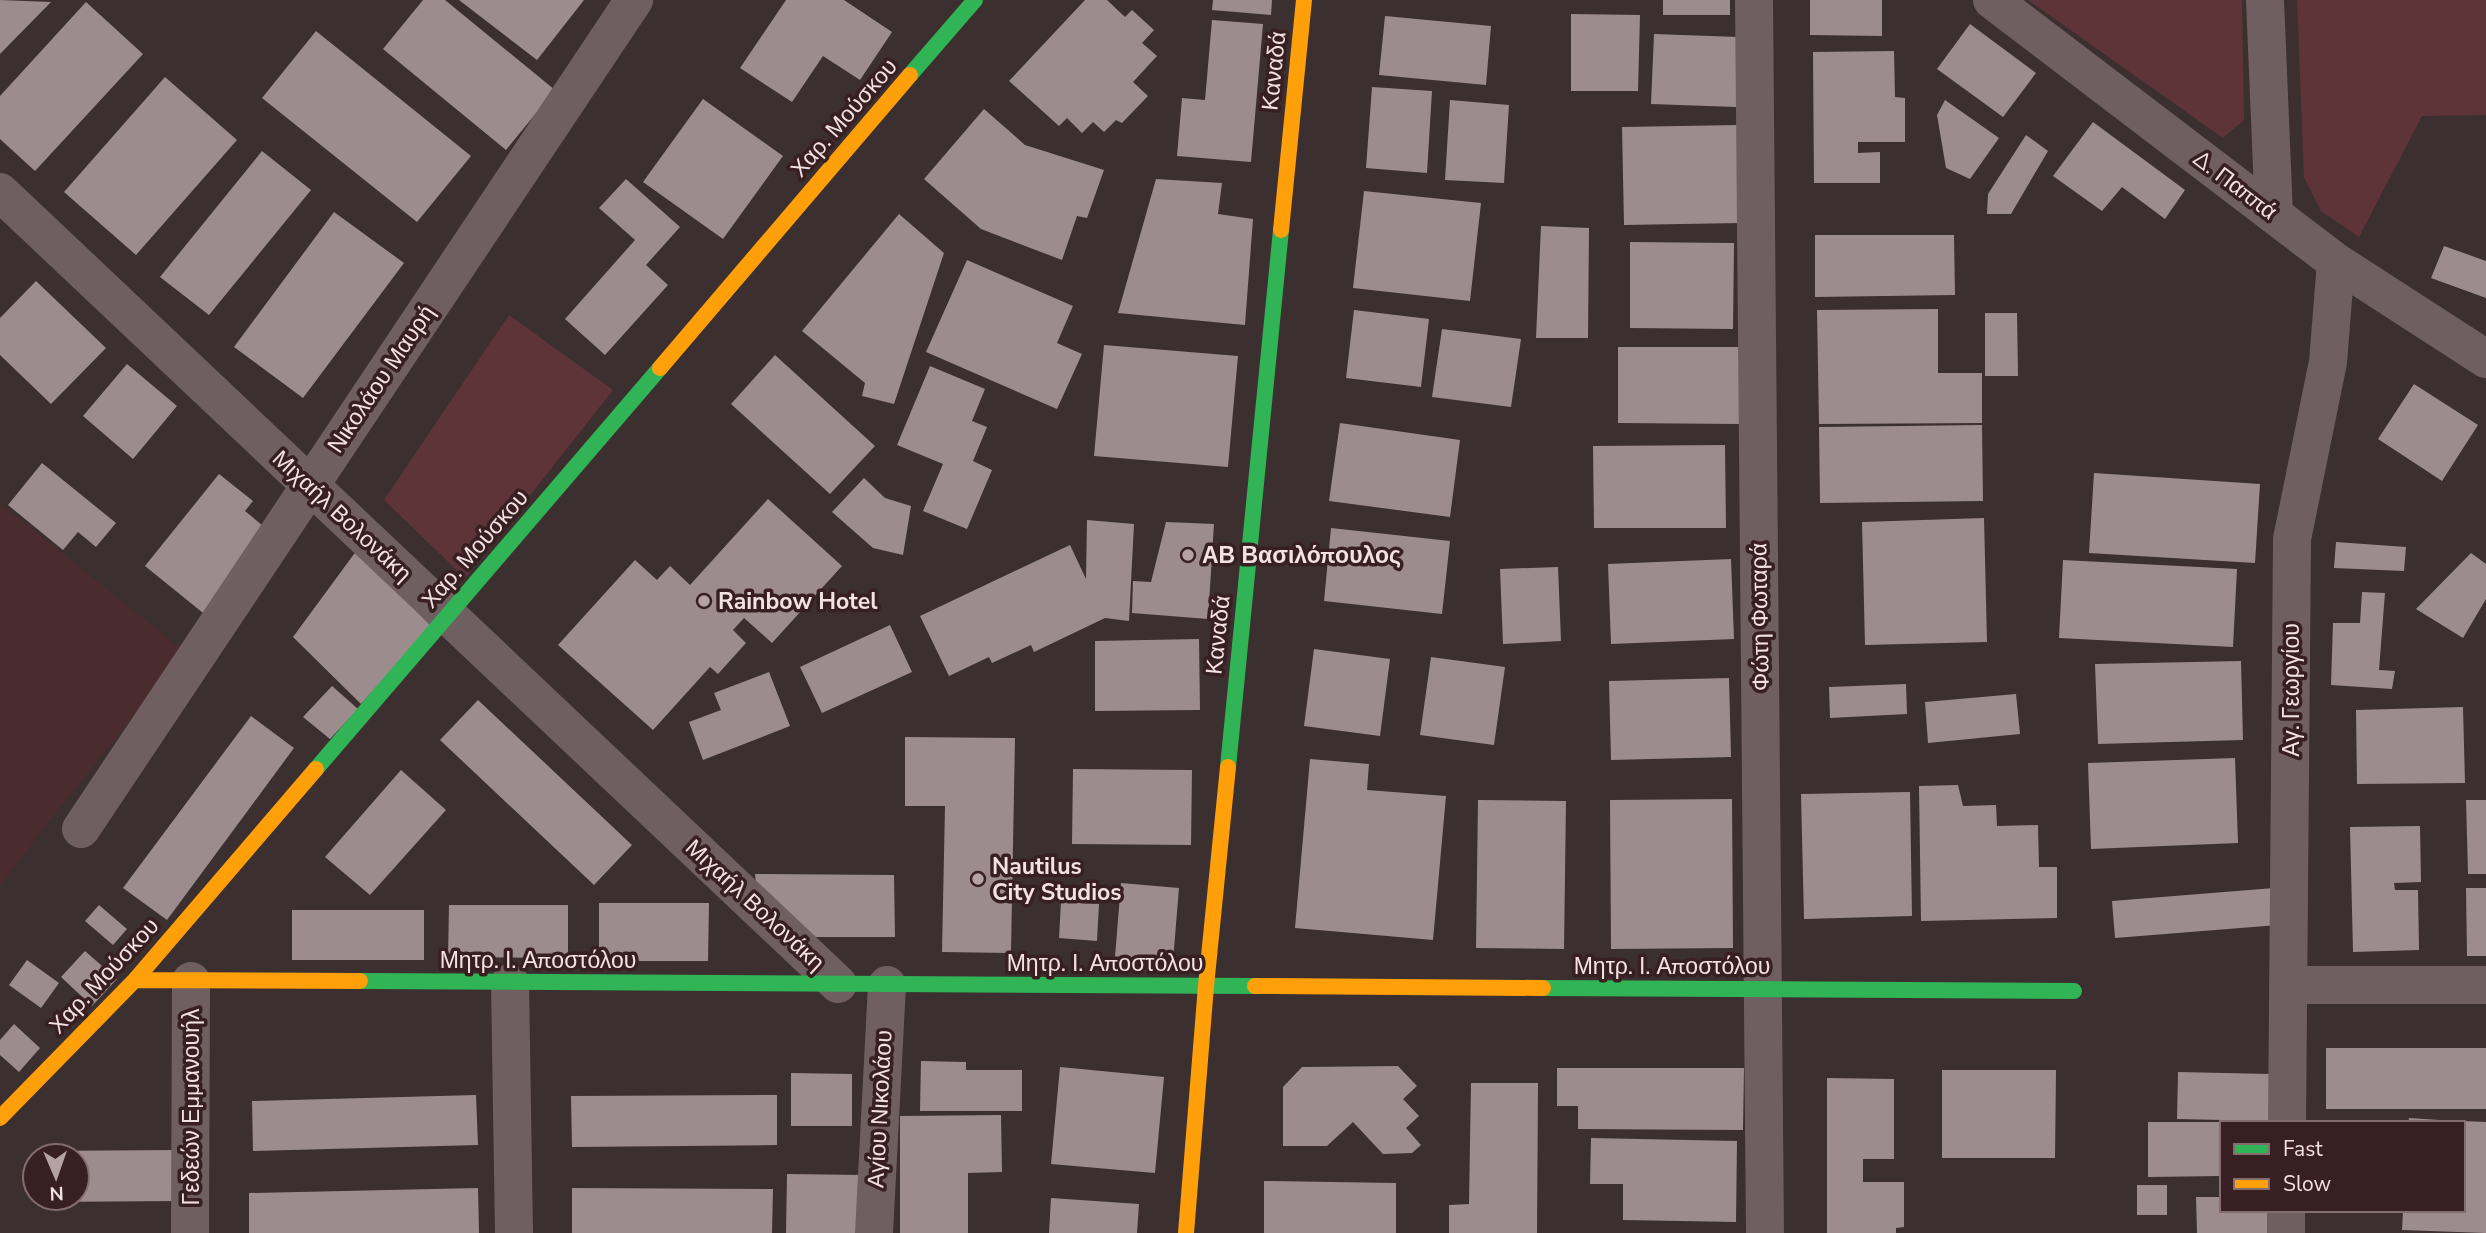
<svg xmlns="http://www.w3.org/2000/svg" width="2486" height="1233" viewBox="0 0 2486 1233" font-family="'Nunito Sans',sans-serif">
<rect width="100%" height="100%" fill="#3c2f30"/>
<path fill="#4a2c2f" d="M0 503 185 652 50 820 0 886Z"/>
<path fill="#5f3438" d="M2028 0H2242L2244 120 2223 138Z
M2297 0H2486V115L2422 116 2359 237 2321 211 2304 177Z
M509 315 613 390 465 578 384 500Z"/>
<path fill="#9d8c8e" d="M0 0 51 2 0 54Z
M423 0H445L555 90 506 150 383 49Z
M459 0H584L537 60Z
M786 0H844L892 32 860 80 823 56 792 102 740 68Z
M1085 0H1107L1125 17 1132 10 1154 30 1142 43 1157 56 1133 82 1148 96 1122 123 1116 120 1104 132 1093 122 1082 133 1067 118 1059 126 1009 81Z
M1213 0H1272L1271 15 1212 10Z
M1663 0H1730V15H1663Z
M1810 0H1882V36L1810 35Z
M86 2 143 54 35 171 0 139V96Z
M1571 14 1640 15 1638 91H1571Z
M1385 16 1491 26 1486 85 1379 75Z
M1212 20 1263 24 1251 162 1177 156 1182 98 1205 100Z
M1970 24 2036 73 2003 117 1937 69Z
M316 31 471 156 417 222 262 98Z
M1654 34 1738 37 1736 107 1651 104Z
M1894 51 1895 97 1905 98V142H1858V153L1880 152V183H1814L1813 52Z
M165 77 237 140 136 255 64 192Z
M1372 87 1432 91 1427 173 1366 168Z
M703 99 783 156 723 239 643 182Z
M1450 100 1509 105 1504 183 1445 180Z
M1945 100 1999 138 1970 179 1946 168 1937 115Z
M984 109 1025 145 1104 170 1087 218 1077 216 1062 260 981 229 924 179Z
M2093 122 2185 190 2165 219 2122 187 2102 211 2053 176Z
M1739 125 1741 223 1624 225 1622 127Z
M2026 135 2048 151 2011 214H1987L1988 194Z
M262 151 311 190 209 315 160 277Z
M626 179 680 227 646 265 668 285 605 355 565 319 635 240 599 208Z
M1156 179 1222 183 1218 214 1253 219 1245 325 1118 313Z
M1364 191 1481 203 1470 301 1353 288Z
M334 212 404 263 303 398 234 347Z
M899 214 944 253 894 404 862 396 865 383 802 331Z
M1541 226 1589 228 1588 338H1536Z
M1815 235H1954L1955 295 1815 297Z
M1630 242 1734 243 1733 329 1630 328Z
M2444 246 2486 261V298L2431 278Z
M967 260 1073 306 1057 343 1082 354 1057 409 926 352Z
M36 281 106 348 51 404 0 355V318Z
M1938 309V373H1982V423L1819 424 1817 310Z
M1354 310 1429 319 1421 387 1346 378Z
M1985 313H2017L2018 376H1985Z
M1442 329 1521 339 1511 407 1432 397Z
M1104 345 1238 356 1228 467 1094 456Z
M1618 347H1740V424L1618 423Z
M775 355 875 446 830 494 731 404Z
M127 364 177 406 133 459 83 416Z
M930 366 985 389 972 421 987 427 973 461 992 470 967 529 923 511 943 464 897 445Z
M2414 384 2478 425 2442 481 2378 439Z
M1340 423 1460 440 1450 517 1329 501Z
M1982 425 1983 501 1820 503 1819 427Z
M1725 445 1726 528H1594L1593 446Z
M42 463 116 523 96 547 78 532 63 550 8 505Z
M2094 473 2260 484 2255 563 2089 553Z
M219 474 253 501 245 511 274 535 208 617 145 566Z
M864 478 885 498 911 506 903 555 873 548 832 512Z
M768 499 842 566 772 643 744 618 733 630 746 643 718 674 710 667 653 730 558 645 635 560 657 580 670 566 690 585Z
M1984 518 1987 642 1865 645 1862 522Z
M1087 520 1134 524 1129 621 1105 618 1034 652 1031 645 992 663 989 657 949 676 920 616 1070 545 1086 579Z
M1166 522 1214 524 1208 619 1132 613 1133 581 1151 582Z
M1331 528 1450 541 1442 614 1324 601Z
M2336 542 2406 547 2404 571 2334 568Z
M357 550 431 626 361 704 293 637Z
M2471 553 2486 564V599L2463 638 2416 609Z
M1731 559 1734 639 1611 644 1608 564Z
M2063 560 2237 569 2233 647 2059 638Z
M1558 567 1561 641 1503 644 1500 569Z
M2362 592 2385 593 2379 670 2395 671 2392 689 2331 685 2333 623H2360Z
M890 625 912 672 822 713 800 667Z
M1199 639 1200 710 1095 711V641Z
M1314 649 1390 659 1380 736 1304 726Z
M1431 657 1505 667 1494 745 1420 735Z
M2241 661 2243 740 2098 744 2095 664Z
M769 672 790 726 703 760 689 722 721 710 714 693Z
M1729 678 1731 757 1611 760 1609 681Z
M1906 684 1907 714 1830 718 1829 687Z
M332 686 358 709 330 739 303 717Z
M2016 694 2020 734 1928 743 1925 702Z
M478 700 632 845 594 885 440 740Z
M2463 707 2465 783 2357 784 2356 710Z
M251 716 294 748 167 920 123 888Z
M905 737 1015 738 1011 953 942 952 945 806H905Z
M2235 758 2238 843 2091 849 2088 763Z
M1310 759 1369 764 1367 790 1446 796 1433 940 1295 928Z
M1073 769 1192 770 1191 845 1072 844Z
M401 770 446 810 370 895 325 857Z
M1958 785 1963 806 1996 805 1997 826 2038 825 2039 867H2057V918L1921 921 1919 786Z
M1910 792 1912 916 1804 919 1801 794Z
M1732 799 1733 948 1611 949 1610 800Z
M1478 800 1566 801 1564 949 1476 948Z
M2466 800H2486V874H2468Z
M2420 826 2421 882 2394 883 2395 890H2418L2419 950 2353 952 2350 827Z
M755 874 894 875 895 937H791L758 902Z
M1121 883 1179 888 1172 973 1114 969Z
M2274 888 2278 925 2115 938 2112 901Z
M2466 888H2486V956H2467Z
M1061 902 1099 904 1097 941 1059 938Z
M599 903H709L708 961H599Z
M99 905 127 929 113 945 85 921Z
M449 905H568V958L448 957Z
M292 910H424V960H292Z
M85 951 117 979 92 1006 61 977Z
M27 960 59 983 41 1008 9 985Z
M14 1024 40 1048 19 1072 0 1055V1040Z
M2326 1048H2486V1109H2326Z
M921 1061 966 1062V1070H1022V1111H920Z
M1398 1066 1417 1086 1403 1099 1419 1116 1406 1128 1421 1145 1412 1153 1383 1154 1353 1122 1327 1146H1283V1087L1302 1067Z
M1060 1067 1164 1077 1155 1173 1051 1164Z
M1557 1068H1744L1743 1130 1578 1129V1106H1557Z
M1942 1070H2056L2055 1158H1942Z
M2178 1072 2271 1074 2270 1121 2177 1119Z
M791 1073 852 1074V1126H791Z
M1827 1078 1894 1079V1159H1863V1182H1904V1227L1896 1228V1233H1827Z
M1471 1083H1538L1537 1233H1449V1205L1469 1204Z
M476 1095 478 1145 253 1151 252 1101Z
M777 1095V1145L572 1147 571 1096Z
M1001 1115 1002 1172 968 1173V1233H900V1116Z
M2409 1118 2455 1121V1123H2408Z
M2463 1121 2486 1122V1233L2402 1230 2403 1210H2463Z
M2148 1122H2222V1176L2148 1177Z
M1591 1138 1737 1141 1736 1222 1623 1220V1184H1590Z
M179 1150V1201L38 1202 37 1198H77V1156H37V1151Z
M787 1174 864 1175 863 1233H786Z
M1264 1181 1396 1183V1233H1264Z
M2137 1185H2167V1215H2137Z
M478 1188 479 1233H249V1193Z
M572 1188 773 1189 772 1233H572Z
M2196 1197H2222V1210H2272V1233H2197Z
M1051 1198 1139 1204 1137 1233H1049Z"/>
<g fill="none" stroke-linecap="round" stroke-linejoin="round">
<path stroke="#6f5f60" stroke-width="38" d="M1754 0 1765 1233
M1992 0 2336 262 2486 359
M2265 0 2274 215
M0 192 838 984
M81 829 634 0
M510 983 514 1233
M2288 985H2486
M2287 1123 2292 539 2328 362 2336 262
M190 1233 191 981
M874 1233 887 985
M2286 1233V1210"/>
<path stroke="#30b455" stroke-width="16" d="M910 75 975 0
M1228 767 1281 230
M316 769 660 368
M360 981 1255 986
M1543 988 2074 991"/>
<path stroke="#ff9f0a" stroke-width="16" d="M1281 230 1304 0
M660 368 910 75
M135 980 360 981
M1255 986 1543 988
M0 1118 135 980 316 769
M1186 1233 1206 986 1228 767"/>
</g>
<g fill="#b3a3a4" stroke="#381f21" stroke-width="2.5">
<circle cx="1188" cy="555" r="7"/>
<circle cx="704" cy="601" r="7"/>
<circle cx="978" cy="879" r="7"/>
</g>
<g text-anchor="middle" dominant-baseline="central" stroke-width="7" stroke-linejoin="round" paint-order="stroke">
<g font-size="23" fill="#f3e2e3" stroke="#381f21">
<text transform="translate(1274 71) rotate(-84)">Καναδά</text>
<text transform="translate(844 118) rotate(-49)">Χαρ. Μούσκου</text>
<text transform="translate(2235 185) rotate(37)">Δ. Παππά</text>
<text transform="translate(381 379) rotate(-56)">Νικολάου Μαυρή</text>
<text transform="translate(342 516) rotate(43)">Μιχαήλ Βολονάκη</text>
<text transform="translate(475 549) rotate(-49)">Χαρ. Μούσκου</text>
<text transform="translate(1760 617) rotate(-91)">Φώτη Φωταρά</text>
<text transform="translate(1218 635) rotate(-84)">Καναδά</text>
<text transform="translate(2291 690) rotate(-90)">Αγ. Γεωργίου</text>
<text transform="translate(755 905) rotate(43)">Μιχαήλ Βολονάκη</text>
<text x="538" y="960">Μητρ. Ι. Αποστόλου</text>
<text x="1105" y="963">Μητρ. Ι. Αποστόλου</text>
<text x="1672" y="966">Μητρ. Ι. Αποστόλου</text>
<text transform="translate(104 976) rotate(-47)">Χαρ. Μούσκου</text>
<text transform="translate(191 1107) rotate(-90)">Γεδεών Εμμανουήλ</text>
<text transform="translate(880 1109) rotate(-87)">Αγίου Νικολάου</text>
</g>
<g font-size="23" font-weight="bold" fill="#f3e2e3" stroke="#381f21" text-anchor="start">
<text x="1202" y="555">ΑΒ Βασιλόπουλος</text>
<text x="718" y="601">Rainbow Hotel</text>
<text x="992" y="866">Nautilus<tspan x="992" dy="26">City Studios</tspan></text>
</g>
</g>
<rect x="2220" y="1121" width="245" height="91" fill="#381f21" stroke="#836d6f" stroke-width="2"/>
<rect x="2234" y="1144" width="35" height="10" fill="#30b455" stroke="#836d6f" stroke-width="2"/>
<text x="2283" y="1156" font-size="21" fill="#f3e2e3">Fast</text>
<rect x="2234" y="1179" width="35" height="10" fill="#ff9f0a" stroke="#836d6f" stroke-width="2"/>
<text x="2283" y="1191" font-size="21" fill="#f3e2e3">Slow</text>
<g transform="translate(56 1177) rotate(178)"><circle r="33" fill="#381f21" stroke="#836d6f" stroke-width="2"/>
<path d="M0-5L12 26L0 18L-12 26Z" fill="#b3a3a4"/>
<text y="-10" font-size="19" font-weight="bold" text-anchor="middle" fill="#f3e2e3">N</text>
</g>
</svg>
